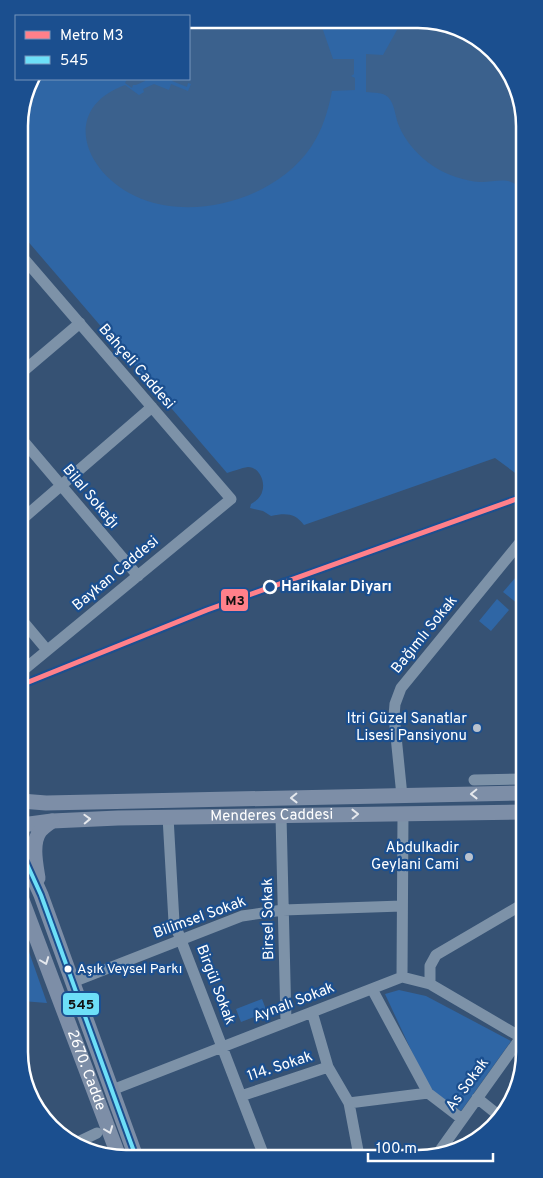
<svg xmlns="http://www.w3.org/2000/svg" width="543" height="1178" viewBox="0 0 543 1178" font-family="Overpass,sans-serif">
<rect width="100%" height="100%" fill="#365274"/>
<path fill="#2f66a5" d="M189 19 438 21 488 45 521 97 522 478 495 458 304 525C295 513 286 513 271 516L263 511 250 508 251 504C255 502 261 497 262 492 266 482 259 467 248 467 241 468 234 471 227 473L19 231V118L30 79H189Z
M522 570V600L518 604 503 592Z
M497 599 509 610 491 631 479 621Z
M22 932 47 1003 22 1001Z
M399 990 426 996 511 1041 461 1111 434 1092 425 1080 385 994Z
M262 999 267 1012 241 1022 236 1009Z"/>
<path fill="#3b618d" d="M189 19 316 20 323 30 333 59H354V74L351 76 355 78V90L332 91C328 111 323 129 311 147 276 199 192 223 135 196 84 172 60 109 125 85L139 95 144 92 143 89 154 84 169 90 171 84 188 91 191 84 188 83 187 87 172 81 173 79H189Z
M402 21H438L488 45 521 97V160L519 170 521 183 517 186C508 176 491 183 480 182 464 181 447 175 433 166 419 157 405 141 399 126 395 117 395 104 388 97 383 92 373 93 366 92V54L383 55Z
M127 79H146L145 81 136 85H133L132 88 125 83Z"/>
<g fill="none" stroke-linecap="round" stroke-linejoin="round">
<path stroke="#7d92a8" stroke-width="11" d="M19 253 231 499 21 672
M20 374 80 323
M20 437 138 576
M20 521 152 407
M21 619 47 650
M474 780 523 779
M402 796 394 716 395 704 401 688 522 540
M403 813 402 977 430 984 524 1039
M281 816 286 1022
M168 817 174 922 264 1156
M73 982 242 916 283 910 402 906
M430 984V966L436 955 523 904
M372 989 428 1093
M312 1012 328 1067 349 1103 359 1156
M112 1090 402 977
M241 1096 328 1067
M477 1098 502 1118
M349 1103 428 1093 462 1119
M76 1143 97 1133
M436 1156 524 1033"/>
<g stroke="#7d8ea7" stroke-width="15">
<path d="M21 801 46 803 523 793"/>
<path id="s1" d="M22 825 52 821 118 818 523 812"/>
<path d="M22 853 41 895 136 1157"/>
<path d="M38 878C36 865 31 843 40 831 43 827 48 824 52 821"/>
<path id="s2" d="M22 900 119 1157"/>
</g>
<defs>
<path id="bus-1" d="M22 853 41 895 136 1157"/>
</defs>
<use href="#bus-1" stroke="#1b4f8f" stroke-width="8"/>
<use href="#bus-1" stroke="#6ddff8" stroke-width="4"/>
<defs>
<path id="metro-1" d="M21 685 207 610 522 497"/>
</defs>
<use href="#metro-1" stroke="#1b4f8f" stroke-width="9"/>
<use href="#metro-1" stroke="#ff808a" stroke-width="5"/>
</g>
<defs><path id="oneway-chevron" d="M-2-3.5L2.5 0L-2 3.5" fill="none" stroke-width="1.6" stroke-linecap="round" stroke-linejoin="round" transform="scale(1.25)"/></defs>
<g stroke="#e5e8ed">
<use href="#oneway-chevron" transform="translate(474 794) rotate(179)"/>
<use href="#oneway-chevron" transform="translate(294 798) rotate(179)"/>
<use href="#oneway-chevron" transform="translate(355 814) rotate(-1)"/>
<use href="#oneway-chevron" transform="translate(87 819) rotate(-2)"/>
<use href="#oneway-chevron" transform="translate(45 961) rotate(69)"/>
<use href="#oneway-chevron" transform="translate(109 1130) rotate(69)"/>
</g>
<circle fill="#1b4f8f" stroke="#fff" stroke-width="2.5" cx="270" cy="587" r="6"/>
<g fill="#b9c2ce" stroke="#1b4f8f" stroke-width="2">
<circle cx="477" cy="728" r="5"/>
<circle cx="469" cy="857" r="5"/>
</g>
<circle fill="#fff" stroke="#1b4f8f" stroke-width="2" cx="68" cy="969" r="4.5"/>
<g text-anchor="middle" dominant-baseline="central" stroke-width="4.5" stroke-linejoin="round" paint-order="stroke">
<g font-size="14" fill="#fff" stroke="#1b4f8f" text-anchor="start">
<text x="77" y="969">Aşık Veysel Parkı</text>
</g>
<g font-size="15" fill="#fff" stroke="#1b4f8f">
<text transform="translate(136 367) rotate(49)">Bahçeli Caddesi</text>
<text transform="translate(90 497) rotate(50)">Bilal Sokağı</text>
<text transform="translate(116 574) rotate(-40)">Baykan Caddesi</text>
<text transform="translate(425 635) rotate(-51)">Bağımlı Sokak</text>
<text stroke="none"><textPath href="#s1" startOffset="250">Menderes Caddesi</textPath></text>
<text transform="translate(200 918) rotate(-20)">Bilimsel Sokak</text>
<text transform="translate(269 919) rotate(-91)">Birsel Sokak</text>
<text transform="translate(215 985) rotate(69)">Birgül Sokak</text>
<text transform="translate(294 1003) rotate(-21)">Aynalı Sokak</text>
<text transform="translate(280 1067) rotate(-18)">114. Sokak</text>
<text stroke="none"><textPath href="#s2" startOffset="182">2670. Cadde</textPath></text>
<text transform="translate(468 1085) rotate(-54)">As Sokak</text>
</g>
<g font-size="15" font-weight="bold" fill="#fff" stroke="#1b4f8f" text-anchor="start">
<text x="281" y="587">Harikalar Diyarı</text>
</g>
<g font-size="15" fill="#fff" stroke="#1b4f8f" text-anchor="end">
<text x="467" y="719">Itri Güzel Sanatlar<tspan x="467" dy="17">Lisesi Pansiyonu</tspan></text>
<text x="459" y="848">Abdulkadir<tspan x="459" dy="17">Geylani Cami</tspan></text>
</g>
</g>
<path d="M0 0H543V1178H0ZM126 28H418A98 98 0 0 1 516 126V1052A98 98 0 0 1 418 1150H126A98 98 0 0 1 28 1052V126A98 98 0 0 1 126 28Z" fill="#1b4f8f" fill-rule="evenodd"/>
<path fill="none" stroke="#fff" stroke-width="2.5" d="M126 28H418A98 98 0 0 1 516 126V1052A98 98 0 0 1 418 1150H126A98 98 0 0 1 28 1052V126A98 98 0 0 1 126 28Z"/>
<g stroke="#1b4f8f" stroke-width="2">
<rect x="220" y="588" width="29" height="24" rx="5" fill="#ff808a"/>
<rect x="62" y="992" width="38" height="24" rx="5" fill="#6ddff8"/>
</g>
<g font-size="14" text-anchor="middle" font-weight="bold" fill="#111">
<text x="235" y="605">M3</text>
<text x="81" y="1009">545</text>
</g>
<rect x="15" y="15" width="175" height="65" fill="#1b4f8f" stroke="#7695bc"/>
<rect x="25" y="31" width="25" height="8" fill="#ff808a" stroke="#7695bc"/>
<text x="60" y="40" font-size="15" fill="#ffffff">Metro M3</text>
<rect x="25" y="56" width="25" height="8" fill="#6ddff8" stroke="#7695bc"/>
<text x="60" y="65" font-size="15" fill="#ffffff">545</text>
<path d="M368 1153v8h125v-8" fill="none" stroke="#ffffff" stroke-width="2.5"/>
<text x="376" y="1153" font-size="15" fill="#ffffff" stroke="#1b4f8f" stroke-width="4" paint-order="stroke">100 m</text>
</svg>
